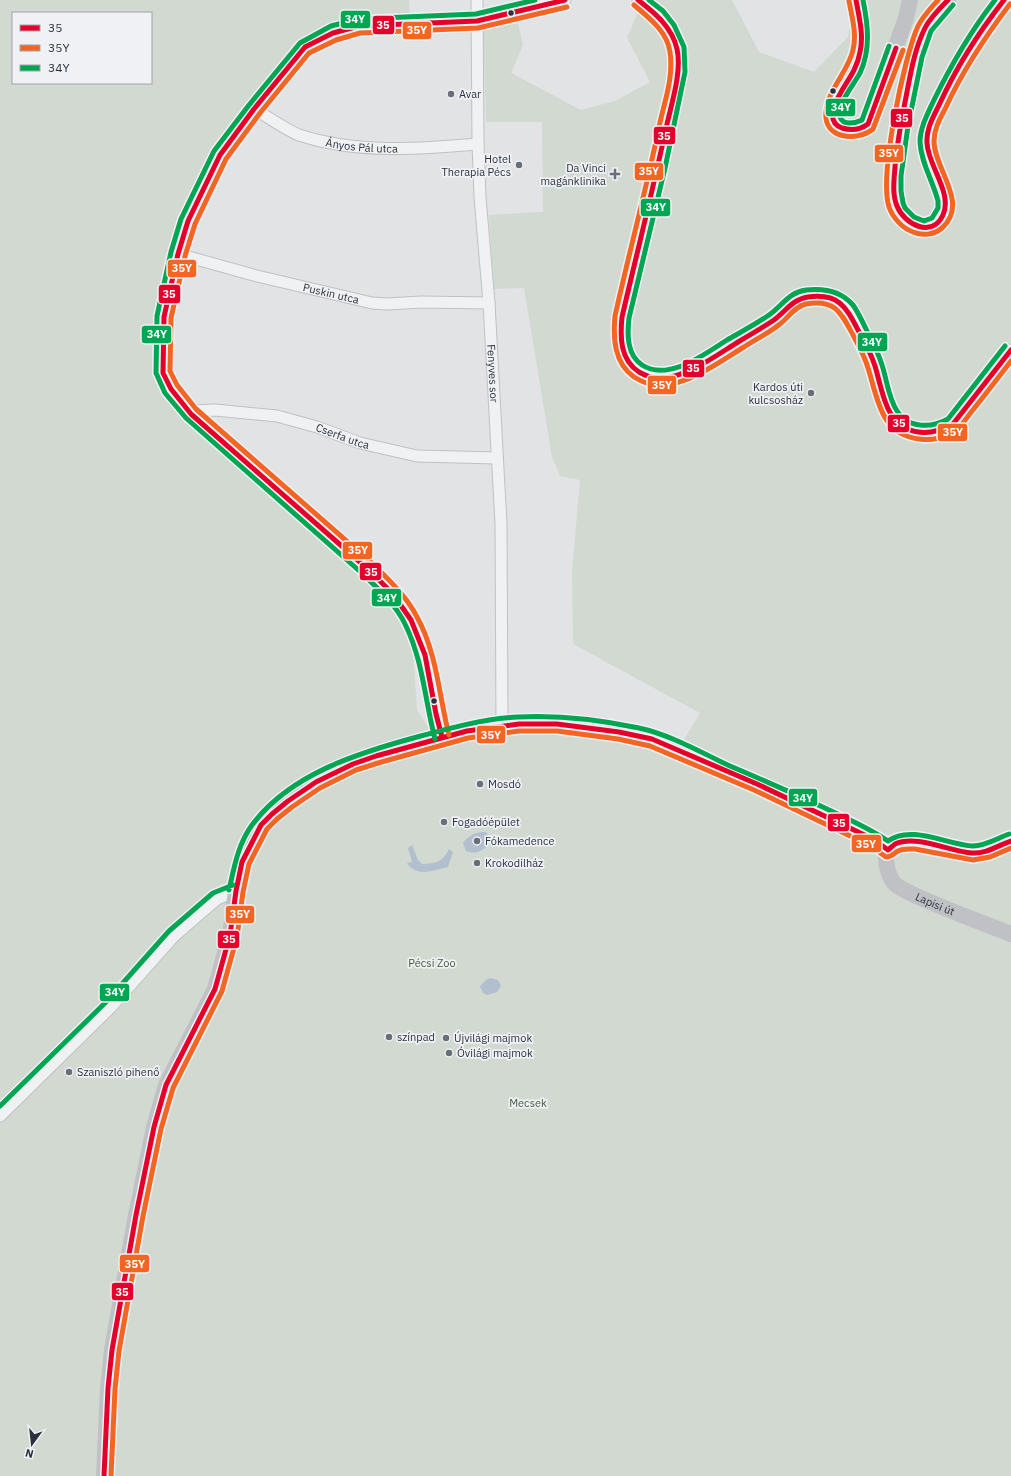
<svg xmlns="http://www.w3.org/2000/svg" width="1011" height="1476" viewBox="0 0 1011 1476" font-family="'IBM Plex Sans',sans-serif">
<rect width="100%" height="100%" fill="#e1e3e5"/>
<path fill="#d2d9d1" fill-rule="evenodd" d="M0 0H409L410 25 359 26 305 47 254 109 203 189 174 275 163 373 191 414 369 570 411 620 417 710 438 742 501 728 652 739 679 748 700 713 573 644 572 572 580 480 560 476 552 457 524 288 494 289 489 215 543 212 542 122H486L483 30 518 23 523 45 511 73 581 110 615 101 650 82 627 38 643 0H732L759 52 814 72 848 37 855 0H1011V1476H0ZM13 13H151V83H13Z"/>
<path fill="#b1bfcf" d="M482 832H486L490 838 489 845C482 851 475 855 466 851L463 843C468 836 474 833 482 832Z
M412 845 418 860 422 864C436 863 442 863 449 849L453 852 448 867C434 870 417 878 407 863L412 862 408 848Z
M490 978 498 980 501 986 497 992 487 995 483 993 480 986 486 980Z"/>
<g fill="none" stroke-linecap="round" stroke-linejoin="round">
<defs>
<g id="street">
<path id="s1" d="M477 0 478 144 480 197 489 303 501 524 502 726"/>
<path d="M638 0 658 16 668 28 677 49 678 72 658 166 622 317C620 335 620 355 634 368 643 375 654 380 665 378 687 375 723 351 743 339 753 333 764 327 774 320 782 315 788 305 797 300 801 297 809 297 814 296 826 295 839 300 847 309 850 313 852 318 854 322 862 337 870 351 875 366 880 382 882 400 891 415 897 424 908 431 919 432 931 434 942 431 953 424L1011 350"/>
<path id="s2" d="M254 109C267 116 286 130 299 135 357 154 418 149 478 144"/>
<path id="s3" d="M178 254 257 276 372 303 387 304 421 302 489 303"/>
<path id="s4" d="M188 411 215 410 277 416 317 427 360 443 417 456 497 458"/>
<path d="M442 737 436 714 425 655 411 620 393 594 369 570 191 414 171 389 163 373 164 317 178 254 188 221 220 155 254 109 305 47 333 33 359 26 427 24 477 21 565 0"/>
<path d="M0 1116 111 1007 174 936 217 899 236 891"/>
</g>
</defs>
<use href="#street" stroke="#bfc1c3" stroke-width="13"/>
<use href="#street" stroke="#f0f1f3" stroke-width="11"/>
<g stroke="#bfc1c5" stroke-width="16">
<path d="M856 0C859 17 863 35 860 52 858 58 856 64 854 70 846 84 814 125 848 130 855 131 863 128 868 124L906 18 910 0"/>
<path d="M948 0C942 6 929 21 925 28 914 51 910 76 905 101 901 122 897 144 895 166 894 179 892 193 896 205 903 225 929 238 942 217 955 197 926 164 927 142 927 129 933 116 939 105 955 67 979 32 1004 0"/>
<path id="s5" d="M1011 841C999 845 986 852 974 853 948 853 924 838 899 843 891 844 886 850 886 858 886 866 889 877 894 883 898 888 907 891 912 894 944 909 978 921 1011 934"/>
<path d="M104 1476 108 1388 112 1350 136 1215 154 1127 166 1085 215 989 230 935 236 891 242 862 246 852 261 825 272 814 288 801 316 782 353 764 376 756 467 731 519 724H557L619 732 652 739 757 784 863 834 873 839 888 850"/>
</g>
<defs>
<path id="bus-1" d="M638 0C655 13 672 27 677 49 682 71 672 102 667 124 653 189 637 253 622 317 620 337 620 360 639 372 646 376 654 379 662 378 687 377 717 355 738 342 750 335 762 328 774 320 786 311 793 299 808 297 839 293 846 307 858 330 865 342 871 354 875 366 883 392 885 427 918 432 931 434 942 430 953 424L1011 350
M856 0C859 17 864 35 860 52 859 58 857 64 854 70 849 82 817 119 842 128 852 131 860 130 868 124L896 48
M948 0C940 8 930 18 925 28 915 48 911 71 907 92 902 117 897 142 895 167 894 180 892 194 897 206 904 224 932 239 943 215 953 193 928 166 927 143 926 128 934 116 940 103 957 66 979 32 1004 0
M442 737 436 714 425 655 411 620 393 594 369 570 191 414 171 389 163 373 164 317 178 254 188 221 220 155 254 109 305 47 333 33 359 26 477 21 565 0
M104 1476 108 1388 112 1350 136 1215 154 1127 166 1085 215 989 230 935 236 891 242 862 261 825 272 814 288 801 316 782 353 764 376 756 467 731 519 724H557L619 732 652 739 757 784 873 839 888 850C890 848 893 846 895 844 917 834 950 852 972 853 986 854 999 845 1011 841"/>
<path id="bus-2" d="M938 0C931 8 923 16 918 26 904 57 879 176 889 207 893 218 902 228 913 232 922 236 934 235 942 228 970 203 934 169 934 141 934 128 941 117 946 107 963 70 985 37 1010 4
M849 1C852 17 857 34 853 50 848 72 828 89 826 112 823 139 857 142 873 129L903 50
M634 5C649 18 667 31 670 52 674 77 664 103 659 127 646 190 629 253 615 316 613 338 614 363 634 377 642 382 652 386 662 385 690 384 721 361 744 347 756 339 769 333 780 324 788 318 795 306 806 304 836 299 841 313 853 335 859 346 865 357 868 368 878 399 880 434 919 439 932 441 946 438 956 430 962 426 967 417 972 411 985 395 998 378 1011 361
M449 735C439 696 437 653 417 617 407 597 390 581 374 565L196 409 177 385 170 371 171 318 185 256 195 224 226 159 260 113 309 53 336 40 360 33 478 28 567 7
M111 1476 115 1389 119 1351 143 1216 161 1129 173 1088 222 991 237 937 243 892 249 864 267 829 277 819 292 807 320 788 356 770 378 763 468 738 519 731H557L618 739 650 746 754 790 869 845 886 857C892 857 894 853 898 851 903 848 910 849 915 849L973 860 990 857 1011 848"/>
<path id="bus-3" d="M649 0 663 11 674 25 684 47 685 72 665 168 629 318C627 335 627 355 642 365 668 382 705 354 727 340 741 332 756 324 769 315 782 306 789 292 806 290 823 288 841 291 853 305 858 312 862 321 866 329 872 341 878 352 882 365 887 380 888 397 897 411 908 429 932 428 948 419L1005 346
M863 0C868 25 871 49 860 73 855 83 836 105 840 117 843 126 856 123 862 120L889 46
M953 5 931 31 922 57 908 126 901 176V191L903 203 905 208 914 217 924 221 932 218 938 208V201C933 181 921 163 920 142 920 128 927 115 933 102 951 65 970 32 995 0
M435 739C425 701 423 660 405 624 396 605 379 590 364 575L186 418 165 393 156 373 157 316 171 252 181 219 214 151 249 105 300 43 331 26 358 19 476 14 535 0
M229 890C234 868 238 844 252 825 290 774 358 753 417 737 450 728 483 719 518 717 556 715 601 720 639 728 671 735 700 752 730 766 763 780 795 794 827 809 848 819 869 828 888 841 911 824 948 845 973 846 985 846 998 838 1009 834
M0 1106 106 1002 169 931 213 893 233 885"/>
</defs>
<use href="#bus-1" stroke="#eff1f5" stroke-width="8"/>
<use href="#bus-2" stroke="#eff1f5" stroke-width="8"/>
<use href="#bus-3" stroke="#eff1f5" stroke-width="8"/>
<use href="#bus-1" stroke="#e4002b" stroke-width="5"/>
<use href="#bus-2" stroke="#f26522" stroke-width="5"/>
<use href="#bus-3" stroke="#00a651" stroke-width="5"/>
</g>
<g fill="#29313d" stroke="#eff1f5" stroke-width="1.5">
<circle cx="511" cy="13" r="3.5"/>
<circle cx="833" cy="91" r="3.5"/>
<circle cx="434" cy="701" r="3.5"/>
</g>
<g fill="#696f78" stroke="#eff1f5" stroke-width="1.5">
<circle cx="451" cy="94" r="4"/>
<circle cx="519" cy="165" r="4"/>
<path d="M613 168h4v4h4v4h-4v4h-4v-4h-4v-4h4z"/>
<circle cx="811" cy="393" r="4"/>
<circle cx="480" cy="784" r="4"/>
<circle cx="444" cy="822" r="4"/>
<circle cx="477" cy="841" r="4"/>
<circle cx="477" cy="863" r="4"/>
<circle cx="389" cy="1037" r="4"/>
<circle cx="446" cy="1038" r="4"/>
<circle cx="449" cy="1053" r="4"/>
<circle cx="69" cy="1072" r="4"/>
</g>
<g text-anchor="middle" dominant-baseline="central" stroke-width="3.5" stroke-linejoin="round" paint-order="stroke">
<g font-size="11" fill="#29313d" stroke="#eff1f5" text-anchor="start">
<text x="459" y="94">Avar</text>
<text x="511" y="159" text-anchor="end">Hotel<tspan x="511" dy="13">Therapia Pécs</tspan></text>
<text x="606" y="168" text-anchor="end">Da Vinci<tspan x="606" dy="13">magánklinika</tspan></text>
<text x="803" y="387" text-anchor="end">Kardos úti<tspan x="803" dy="13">kulcsosház</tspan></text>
<text x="488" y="784">Mosdó</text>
<text x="452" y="822">Fogadóépület</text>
<text x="485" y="841">Fókamedence</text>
<text x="485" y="863">Krokodilház</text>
<text x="397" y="1037">színpad</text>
<text x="454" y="1038">Újvilági majmok</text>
<text x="457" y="1053">Óvilági majmok</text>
<text x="77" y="1072">Szaniszló pihenő</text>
</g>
<g font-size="11" fill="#29313d" stroke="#eff1f5">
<text stroke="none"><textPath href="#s2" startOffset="116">Ányos Pál utca</textPath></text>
<text stroke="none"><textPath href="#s3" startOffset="158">Puskin utca</textPath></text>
<text stroke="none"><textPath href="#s1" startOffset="374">Fenyves sor</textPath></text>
<text stroke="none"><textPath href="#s4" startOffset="158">Cserfa utca</textPath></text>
<text stroke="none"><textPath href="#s5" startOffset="210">Lapisi út</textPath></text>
</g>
<g font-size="11" fill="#3e5838" stroke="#eff1f5">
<text x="432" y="963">Pécsi Zoo</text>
<text x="528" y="1103">Mecsek</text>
</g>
</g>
<g stroke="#eff1f5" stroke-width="1.5">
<rect x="340" y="10" width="31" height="19" rx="4" fill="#00a651"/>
<rect x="372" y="15" width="23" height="20" rx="4" fill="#e4002b"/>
<rect x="402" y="21" width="30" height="19" rx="4" fill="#f26522"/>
<rect x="825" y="98" width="31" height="19" rx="4" fill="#00a651"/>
<rect x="890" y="108" width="23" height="20" rx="4" fill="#e4002b"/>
<rect x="653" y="126" width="23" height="19" rx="4" fill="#e4002b"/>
<rect x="874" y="144" width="30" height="19" rx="4" fill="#f26522"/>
<rect x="634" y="162" width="30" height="19" rx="4" fill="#f26522"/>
<rect x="640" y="198" width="31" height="19" rx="4" fill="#00a651"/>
<rect x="167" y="259" width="30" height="19" rx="4" fill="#f26522"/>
<rect x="158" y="284" width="23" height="20" rx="4" fill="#e4002b"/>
<rect x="141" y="325" width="31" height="19" rx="4" fill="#00a651"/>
<rect x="857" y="332" width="31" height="20" rx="4" fill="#00a651"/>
<rect x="682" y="359" width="23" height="19" rx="4" fill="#e4002b"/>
<rect x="647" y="375" width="30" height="20" rx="4" fill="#f26522"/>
<rect x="887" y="414" width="23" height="19" rx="4" fill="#e4002b"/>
<rect x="937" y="423" width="31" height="19" rx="4" fill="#f26522"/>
<rect x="342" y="541" width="31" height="19" rx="4" fill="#f26522"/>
<rect x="359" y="562" width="23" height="19" rx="4" fill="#e4002b"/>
<rect x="371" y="588" width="31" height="19" rx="4" fill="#00a651"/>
<rect x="476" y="725" width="30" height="19" rx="4" fill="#f26522"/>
<rect x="788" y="788" width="30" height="19" rx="4" fill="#00a651"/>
<rect x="827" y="813" width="23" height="19" rx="4" fill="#e4002b"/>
<rect x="851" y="834" width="31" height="19" rx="4" fill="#f26522"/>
<rect x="225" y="905" width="30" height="19" rx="4" fill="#f26522"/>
<rect x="217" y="930" width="23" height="19" rx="4" fill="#e4002b"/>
<rect x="99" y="983" width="31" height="19" rx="4" fill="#00a651"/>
<rect x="119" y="1254" width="31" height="19" rx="4" fill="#f26522"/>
<rect x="111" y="1282" width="23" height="19" rx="4" fill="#e4002b"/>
</g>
<g font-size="11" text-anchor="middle" font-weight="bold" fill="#fff">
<text x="355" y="23">34Y</text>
<text x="383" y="29">35</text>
<text x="417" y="34">35Y</text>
<text x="841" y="111">34Y</text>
<text x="902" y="122">35</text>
<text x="664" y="140">35</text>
<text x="889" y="157">35Y</text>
<text x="649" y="175">35Y</text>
<text x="656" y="211">34Y</text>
<text x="182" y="272">35Y</text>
<text x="169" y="298">35</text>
<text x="157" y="338">34Y</text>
<text x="872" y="346">34Y</text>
<text x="693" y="372">35</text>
<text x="662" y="389">35Y</text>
<text x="899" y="427">35</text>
<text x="953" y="436">35Y</text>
<text x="358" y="554">35Y</text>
<text x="371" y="576">35</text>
<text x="387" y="602">34Y</text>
<text x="491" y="739">35Y</text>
<text x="803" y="802">34Y</text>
<text x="839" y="827">35</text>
<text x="866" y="848">35Y</text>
<text x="240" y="918">35Y</text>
<text x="229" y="943">35</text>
<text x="115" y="996">34Y</text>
<text x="135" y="1268">35Y</text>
<text x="122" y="1296">35</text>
</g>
<rect x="12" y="12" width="140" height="72" fill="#eff1f5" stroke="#a0a4ab"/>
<rect x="20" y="25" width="20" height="6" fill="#e4002b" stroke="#a0a4ab"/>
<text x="48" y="32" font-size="12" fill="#29313d">35</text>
<rect x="20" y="45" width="20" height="6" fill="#f26522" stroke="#a0a4ab"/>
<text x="48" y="52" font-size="12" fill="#29313d">35Y</text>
<rect x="20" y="65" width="20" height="6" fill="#00a651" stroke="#a0a4ab"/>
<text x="48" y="72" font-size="12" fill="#29313d">34Y</text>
<g transform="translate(32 1444) rotate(195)" stroke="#eff1f5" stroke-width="3" paint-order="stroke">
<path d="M0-3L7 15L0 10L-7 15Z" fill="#29313d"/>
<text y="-6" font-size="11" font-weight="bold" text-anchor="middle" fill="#29313d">N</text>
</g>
</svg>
